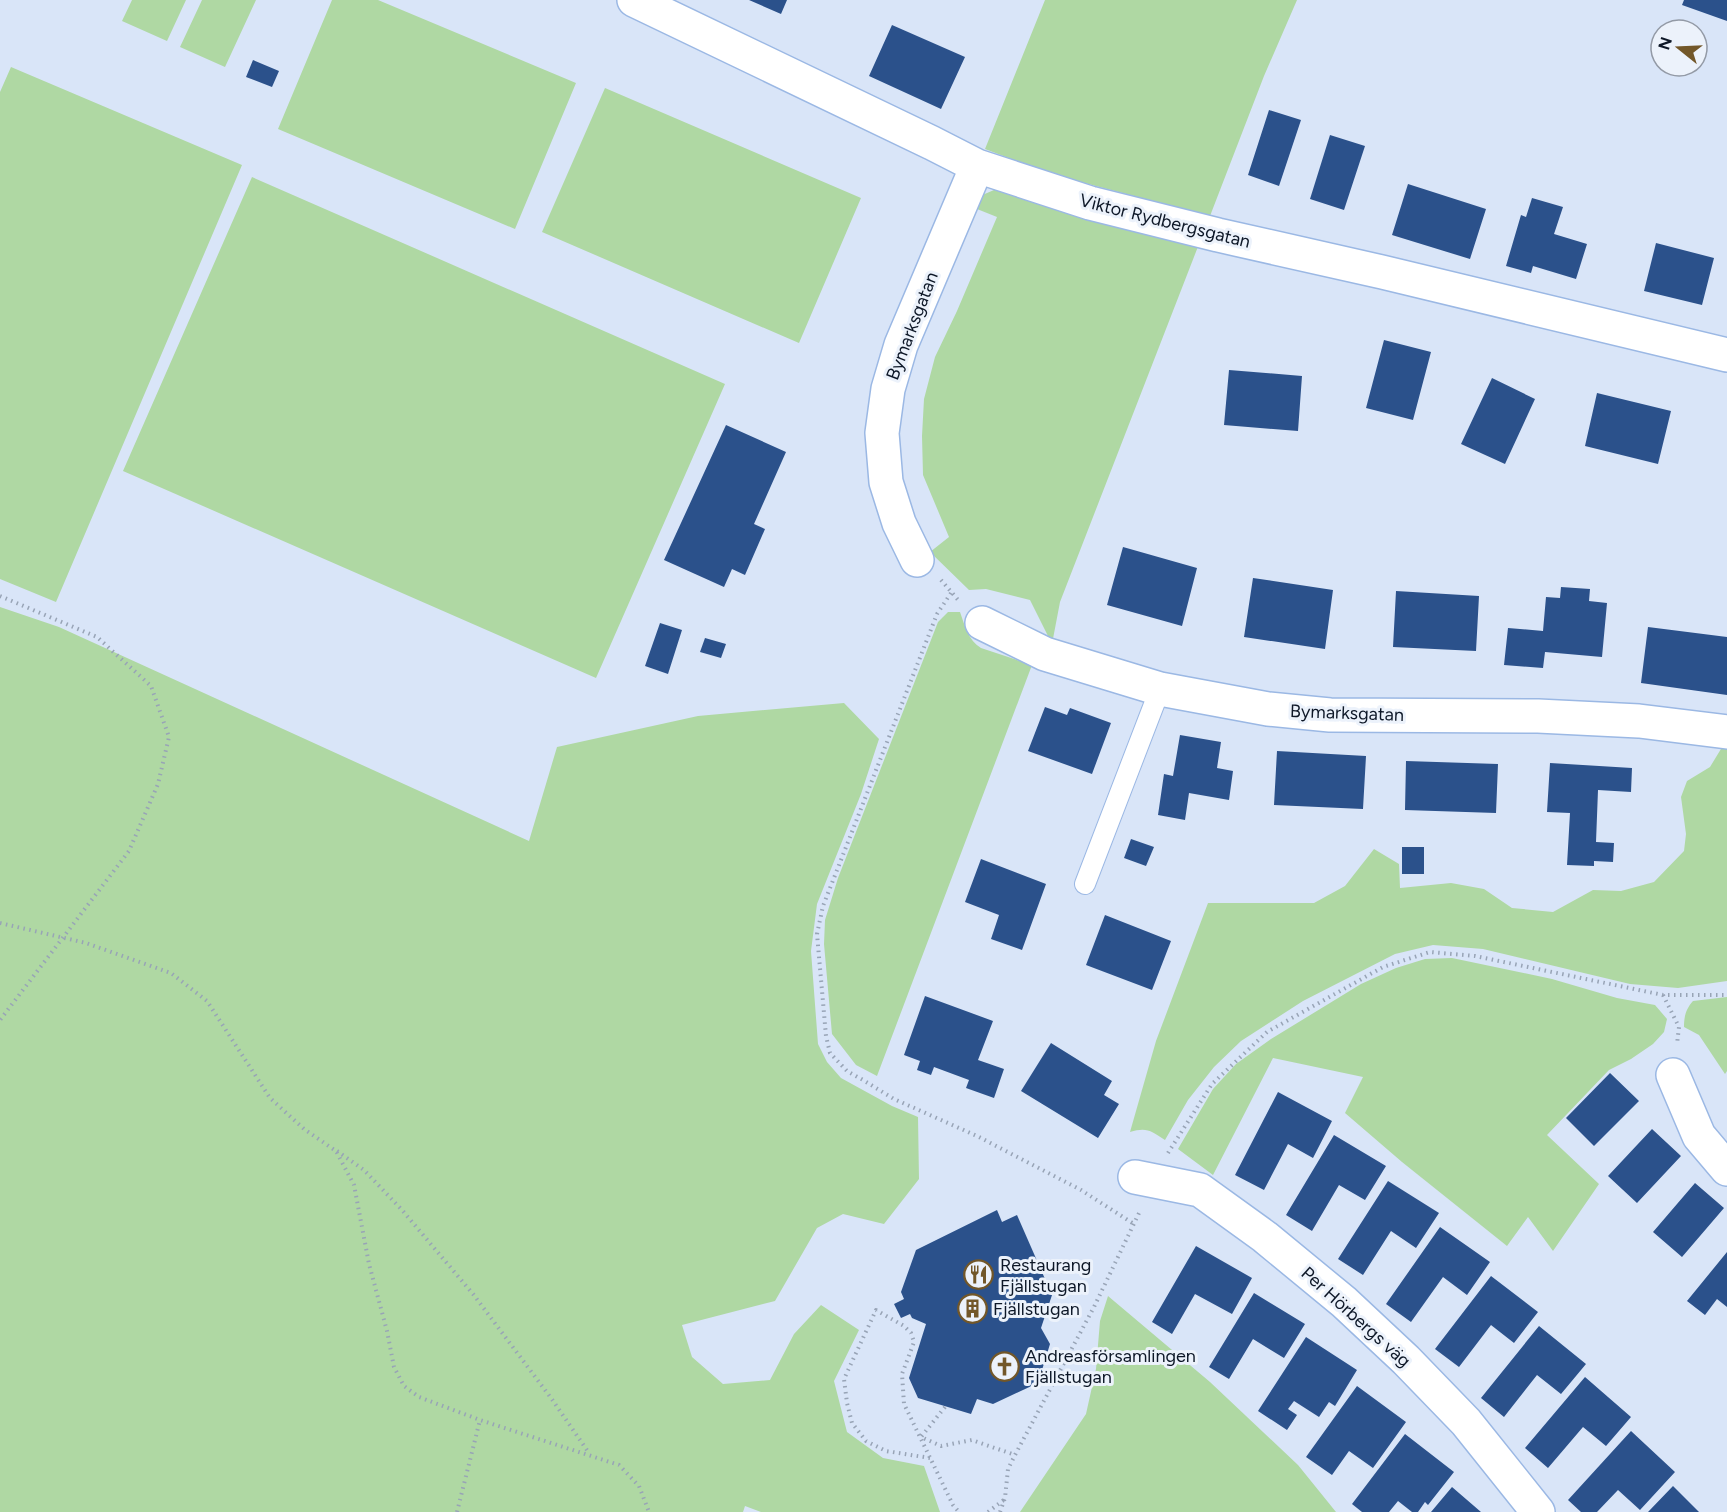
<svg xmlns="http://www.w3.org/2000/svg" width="1727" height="1512" viewBox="0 0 1727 1512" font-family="Figtree,sans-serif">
<rect width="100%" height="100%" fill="#d9e5f8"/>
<path fill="#afd8a3" d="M132 0H186L167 41 122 21Z
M202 0H256L225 67 180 47Z
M332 0H378L576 83 515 229 278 129Z
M1045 0H1297L1264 76 1210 216 1054 175 985 149Z
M11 67 242 165 56 602 0 579V92Z
M605 88 861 198 799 343 542 232Z
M252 177 725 384 596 678 123 471Z
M1001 187 1199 244 1060 602 1052 644 1030 600 986 589 969 590 930 552 949 537 923 475 922 436 924 399 935 357 957 311 997 217 972 207 980 196Z
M0 607 59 627 529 841 557 747 698 716 844 703 879 739 861 794 817 904 811 951 818 1044 827 1062 841 1078 892 1106 918 1117 919 1179 884 1224 843 1214 817 1228 775 1301 682 1325 692 1357 723 1384 770 1380 794 1334 821 1305 859 1330 834 1381 847 1432 883 1458 924 1466 940 1512H761L745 1506 743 1512H0Z
M948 612H960C965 626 968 640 981 648L1032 665 877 1076 856 1065 832 1034 824 944 825 920 838 878 938 622Z
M1724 744 1727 745V981L1678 988 1630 984 1483 949 1433 945 1395 954 1303 1001 1241 1041 1214 1067 1188 1100 1165 1140C1151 1131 1147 1127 1130 1132L1156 1041 1208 903H1314L1345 886 1374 849 1399 864 1400 888 1451 883 1484 889 1512 908 1553 912 1593 890 1621 891 1654 882 1684 851 1686 834 1681 797 1687 781 1710 767Z
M1452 958 1552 979 1617 998 1655 1005 1667 1019 1664 1032 1653 1044 1631 1059 1609 1070 1547 1135 1599 1184 1553 1251 1528 1217 1507 1246 1402 1162 1345 1113 1363 1077 1273 1058 1213 1175 1178 1149 1213 1089 1236 1064 1271 1039 1361 984 1396 968 1425 959Z
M1727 997V1071L1725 1074 1699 1035 1684 1027C1684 1016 1686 1009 1693 1001Z
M1108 1296 1210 1382 1298 1465 1336 1512H1020L1086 1414 1096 1369 1100 1321Z"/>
<path fill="#2b518b" d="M749 0H787L781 14Z
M1684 0H1727V21L1682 5Z
M892 25 965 57 941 109 869 76Z
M253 60 279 71 272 87 246 77Z
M1269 110 1301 120 1279 186 1248 175Z
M1330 135 1365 146 1344 210 1310 199Z
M1408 184 1486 209 1470 259 1392 235Z
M1532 198 1563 207 1554 234 1587 244 1576 279 1533 266 1531 273 1506 266 1521 215 1526 217Z
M1656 243 1714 258 1702 305 1644 291Z
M1384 340 1431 352 1413 420 1366 408Z
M1229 370 1302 376 1298 431 1224 425Z
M1492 378 1535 399 1505 464 1461 444Z
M1597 393 1671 411 1658 464 1585 446Z
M726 425 786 452 754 524 765 529 745 575 732 569 724 587 664 560Z
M1123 547 1197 568 1182 626 1107 605Z
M1253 578 1333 590 1325 649 1244 637Z
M1561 587 1590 589 1589 601 1607 603 1602 657 1545 652 1543 668 1504 665 1508 628 1543 631 1546 597 1560 598Z
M1396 591 1479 596 1476 651 1393 647Z
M660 623 682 630 668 674 645 666Z
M1648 627 1727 637V695L1641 683Z
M705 638 726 644 721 658 700 652Z
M1045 707 1067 715 1070 708 1111 723 1092 774 1028 751Z
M1180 735 1221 742 1217 768 1233 771 1229 800 1189 793 1185 820 1158 815 1164 774 1173 776Z
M1277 751 1366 756 1363 809 1274 805Z
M1406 761 1498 764 1496 813 1405 810Z
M1550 763 1632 768 1631 792 1598 790 1596 842 1614 843 1613 862 1594 861V866L1567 865 1570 813 1547 812Z
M1131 839 1154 847 1146 866 1124 858Z
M1402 847H1424V874H1402Z
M981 859 1046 884 1022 950 991 939 999 915 965 902Z
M1105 915 1171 941 1152 990 1086 965Z
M925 996 993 1021 978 1060 1004 1069 994 1098 966 1088 969 1080 934 1067 931 1075 917 1070 920 1061 904 1055Z
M1051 1043 1112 1081 1104 1095 1119 1104 1098 1138 1021 1091Z
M1610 1073 1639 1101 1594 1146 1566 1118Z
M1278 1092 1332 1121 1313 1158 1288 1144 1264 1190 1235 1175Z
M1652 1129 1681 1156 1637 1203 1608 1176Z
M1334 1135 1386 1166 1365 1200 1339 1185 1312 1231 1286 1215Z
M1388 1181 1439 1213 1416 1248 1391 1231 1363 1275 1338 1259Z
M1695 1183 1724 1208 1682 1257 1653 1232Z
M997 1210 1002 1222 1017 1215 1052 1295 1041 1328 1050 1344 1038 1383 993 1404 977 1399 971 1414 918 1398 909 1378 926 1324 912 1318 910 1314 901 1318 894 1304 904 1299 901 1292 916 1250Z
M1440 1227 1490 1262 1467 1295 1443 1277 1411 1322 1386 1304Z
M1196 1246 1252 1278 1232 1314 1195 1294 1172 1334 1152 1322Z
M1727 1252V1307L1717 1299 1705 1315 1687 1301Z
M1491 1276 1538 1312 1514 1343 1491 1325 1459 1367 1435 1349Z
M1254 1293 1305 1324 1284 1358 1253 1339 1229 1379 1209 1367Z
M1539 1326 1586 1364 1561 1394 1537 1375 1504 1417 1481 1398Z
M1306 1337 1357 1370 1335 1406 1329 1402 1319 1417 1294 1401 1288 1409 1297 1415 1287 1430 1258 1411Z
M1585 1377 1631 1417 1606 1446 1583 1427 1548 1468 1525 1448Z
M1357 1386 1406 1422 1373 1468 1349 1451 1332 1475 1306 1457Z
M1631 1431 1675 1472 1640 1510 1618 1490 1597 1512H1581L1568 1500Z
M1405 1434 1454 1472 1428 1505 1425 1502 1418 1512H1412L1398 1501 1389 1512H1362L1352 1504Z
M1673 1486 1699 1512H1648Z
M1452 1487 1481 1512H1431Z"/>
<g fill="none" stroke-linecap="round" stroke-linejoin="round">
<defs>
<path id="lane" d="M1085 884 1160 689"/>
<path id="street" d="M634 0 932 143 977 166 1090 203 1218 235 1382 272 1727 355
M917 560 899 523 886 482 882 433 888 389 901 345 977 166
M982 623 1045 654 1160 689 1268 709 1330 715 1538 716 1639 721 1727 732
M1673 1075 1699 1136 1727 1169
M1135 1177 1200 1190 1265 1237 1344 1302 1406 1360 1466 1422 1538 1512"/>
</defs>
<use href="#lane" stroke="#9bb8e4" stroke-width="22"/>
<use href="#street" stroke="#9bb8e4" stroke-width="36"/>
<path stroke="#98a4b6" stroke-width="4" stroke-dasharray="1.5 4.5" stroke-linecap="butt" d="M941 580 959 601
M951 593 937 614 823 906 817 934 826 1036 830 1053 847 1071 863 1080 894 1099 977 1136 1081 1190 1134 1224
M0 596 97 637 151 686 169 737 158 784 129 851 0 1020
M0 923 86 943 171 973 207 1001 270 1098 304 1129 336 1151 354 1185 369 1264 387 1331 394 1367 404 1386 419 1397 480 1420 619 1465 639 1486 649 1512
M1663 995 1679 1027 1677 1044
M337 1151 364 1170 402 1210 473 1294 551 1398 589 1453
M1168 1153 1212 1084 1267 1032 1383 967 1430 952 1475 956 1663 995H1727
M945 1407 921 1437 941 1446 972 1440 1015 1455
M930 1458 886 1451 866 1441 852 1423 847 1403 844 1379 876 1310 904 1326 911 1333 914 1342 902 1374 904 1404 953 1505 959 1512
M457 1512 480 1420
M988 1512 1005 1499
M1000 1512 1005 1498 1008 1469 1015 1455 1094 1307 1140 1211"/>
<use href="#lane" stroke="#fff" stroke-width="20"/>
<use href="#street" stroke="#fff" stroke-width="33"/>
</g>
<defs>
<symbol id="restaurant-ring" viewBox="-11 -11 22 22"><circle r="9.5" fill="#ecf2fb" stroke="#725729" stroke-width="1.5"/><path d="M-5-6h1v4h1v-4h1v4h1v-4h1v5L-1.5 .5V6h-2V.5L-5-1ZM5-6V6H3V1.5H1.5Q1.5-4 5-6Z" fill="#725729"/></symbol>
<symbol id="building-ring" viewBox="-11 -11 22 22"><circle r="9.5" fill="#ecf2fb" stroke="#725729" stroke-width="1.5"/><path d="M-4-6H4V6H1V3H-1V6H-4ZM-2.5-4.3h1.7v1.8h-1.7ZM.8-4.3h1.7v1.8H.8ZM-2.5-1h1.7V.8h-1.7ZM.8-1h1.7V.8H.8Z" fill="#725729"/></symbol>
<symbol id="church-ring" viewBox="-11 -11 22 22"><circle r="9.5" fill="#ecf2fb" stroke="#725729" stroke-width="1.5"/><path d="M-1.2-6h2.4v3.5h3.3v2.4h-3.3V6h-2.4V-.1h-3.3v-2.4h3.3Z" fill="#725729"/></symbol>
</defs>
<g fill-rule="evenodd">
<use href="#restaurant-ring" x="962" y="1258" width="33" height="33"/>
<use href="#building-ring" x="956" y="1292" width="33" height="33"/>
<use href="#church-ring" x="988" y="1350" width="33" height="33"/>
</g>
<g text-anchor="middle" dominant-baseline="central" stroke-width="6" stroke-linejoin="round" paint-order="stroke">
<g font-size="18" fill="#0d1727" stroke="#ecf2fb">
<text transform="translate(1165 221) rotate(14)">Viktor Rydbergsgatan</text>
<text transform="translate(912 326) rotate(-69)">Bymarksgatan</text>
<text transform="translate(1347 713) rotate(2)">Bymarksgatan</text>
<text transform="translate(1356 1317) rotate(42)">Per Hörbergs väg</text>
</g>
<g font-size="18" fill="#0d1727" stroke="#ecf2fb" text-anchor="start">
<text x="1000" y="1265">Restaurang<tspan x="1000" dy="21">Fjällstugan</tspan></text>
<text x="993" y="1309">Fjällstugan</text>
<text x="1025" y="1356">Andreasförsamlingen<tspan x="1025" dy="21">Fjällstugan</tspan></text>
</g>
</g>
<g transform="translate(1679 48) rotate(288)"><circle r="28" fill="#ecf2fb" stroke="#939aa6" stroke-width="1.5"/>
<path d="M0-4.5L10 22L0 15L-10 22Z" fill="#725729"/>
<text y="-9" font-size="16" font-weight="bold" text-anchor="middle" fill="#0d1727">N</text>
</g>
</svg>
